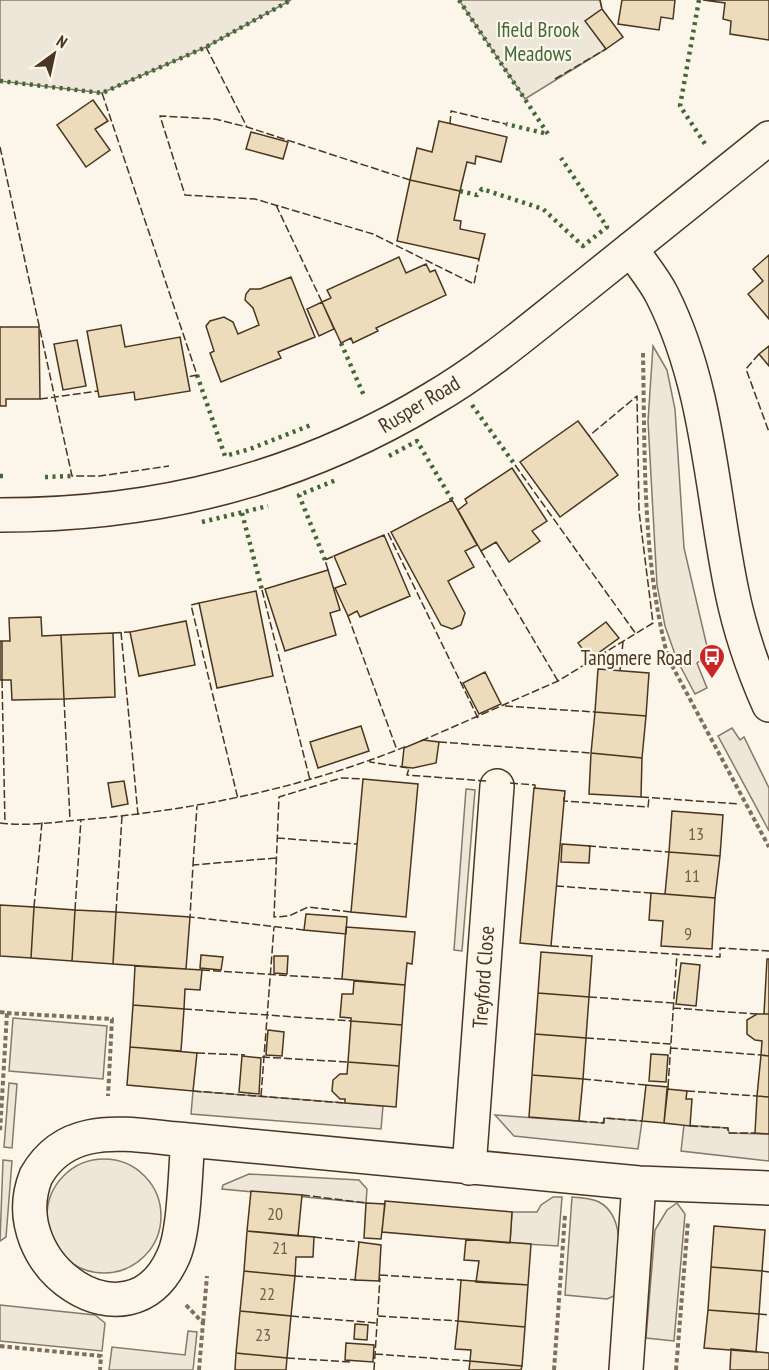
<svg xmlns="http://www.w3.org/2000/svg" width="769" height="1370" viewBox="0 0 769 1370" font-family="'PT Sans Narrow',sans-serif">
<rect width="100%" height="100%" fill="#fbf6e9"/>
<path fill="#ede6d9" stroke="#887966" stroke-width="1.5" d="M0 0H291L206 47 102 93 0 81Z
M459 0H600L602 9 586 21 606 49 525 99Z
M653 346 667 370 675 409 684 548 709 655 697 663 707 688 695 694 677 660 665 626 657 585 648 421Z
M732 728 740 740 744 737 769 788V831L718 736Z
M466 789 475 790 462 951 454 950Z
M13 1018 107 1026 103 1079 9 1071Z
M9 1083 17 1084 12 1148 4 1147Z
M193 1091 383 1106 381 1129 191 1114Z
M495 1115 603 1123 604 1118 642 1121 638 1149 514 1136Z
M684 1125 728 1128 729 1133 769 1134V1161L681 1151Z
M47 1216a57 57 0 1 1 114 0a57 57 0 1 1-114 0Z
M3 1160 12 1161 6 1237 0 1241Z
M249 1174 359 1180 367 1189 366 1203 222 1189 223 1185Z
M553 1197H562L558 1246 510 1243 512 1212H537L541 1205Z
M572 1197C581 1198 591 1198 599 1202 629 1218 617 1268 616 1295L607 1299 565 1295Z
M677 1203 685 1214 674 1341 646 1338 655 1230 667 1210Z
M0 1305 95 1315 105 1323 102 1351 0 1341Z
M188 1331 197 1332 193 1370H109L112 1347 185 1355Z"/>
<path fill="#ecdcbc" stroke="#4a3520" stroke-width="1.5" d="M622 0H675L673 19 661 17 659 30 618 24Z
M703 0H769V40L730 34 731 21 723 19 725 3Z
M602 9 623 37 606 49 585 21Z
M93 100 108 121 95 129 110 150 86 167 57 125Z
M439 121 507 137 501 162 476 156 475 164 467 162 460 191 410 180 417 148 432 152Z
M251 132 288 142 283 159 246 149Z
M410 180 460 191 454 220 461 221 460 229 485 234 479 259 397 241Z
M769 255V319L748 294 763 281 753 269Z
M399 257 406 273 426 264 430 272 435 270 446 295 376 328 378 331 353 343 351 338 341 343 322 302 331 298 327 290Z
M291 277 315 337 278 352 281 358 221 382 210 353 214 351 206 326 210 321 224 317 233 322 238 334 259 325 253 308 245 300 246 294 250 289H260Z
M322 302 334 329 319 336 307 309Z
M121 325 125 347 180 337 190 391 135 400 134 392 99 397 87 331Z
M0 327H39L40 399H6V406H0Z
M77 340 86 386 63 390 54 344Z
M769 346V366L759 354Z
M578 421 618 475 560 517 520 462Z
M512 468 547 521 532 531 540 541 509 562 496 542 481 551 458 510 467 503 465 499Z
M452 500 477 545 465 551 474 567 448 581 465 613 461 625 452 629 441 625 391 532Z
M384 535 410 596 360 617 357 611 348 616 335 588 346 584 334 556Z
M328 570 340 610 330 613 336 635 285 651 265 589Z
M256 591 273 676 217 688 199 603Z
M41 617 42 636 61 635 64 699 12 700 11 680H2V641H10L9 618Z
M186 621 195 665 139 676 130 632Z
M606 622 619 638 590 659 578 643Z
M113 633 115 697 64 699 61 635Z
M0 641H2V680H0Z
M598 669 649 673 646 716 595 712Z
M485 672 501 704 479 714 463 683Z
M595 712 646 716 642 758 591 753Z
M361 726 369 751 318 768 310 742Z
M423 740 439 742 436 763 413 768 402 767 404 748Z
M591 753 642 758 641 797 589 794Z
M363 779 418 784 406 917 351 912Z
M124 781 128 804 112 807 108 783Z
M534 788 565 791 551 946 520 943Z
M672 811 723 815 720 856 669 852Z
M562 844 590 846 589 863 561 862Z
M669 852 720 856 715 898 665 894Z
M651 893 715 898 712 949 661 946 663 921 649 920Z
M0 905 34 907 31 958 0 956Z
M34 907 75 910 72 961 31 958Z
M75 910 116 912 113 964 72 961Z
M116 912 190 917 186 969 113 964Z
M306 914 347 917 346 934 304 930Z
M346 927 415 932 412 964 407 963 405 985 342 979Z
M541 952 592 956 589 997 538 993Z
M201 955 223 957 221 970 200 968Z
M274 956H288L287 974 274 973Z
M767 959H769V1014H764Z
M681 963 700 965 696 1006 676 1004Z
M135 966 202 970 200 990 185 989 184 1009 133 1005Z
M354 981 405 985 402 1025 351 1021V1018L340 1017 342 994H353Z
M538 993 589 997 586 1038 535 1034Z
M133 1005 184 1009 181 1051 130 1047Z
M757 1014H769V1056L761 1055 762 1041 755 1040 747 1034V1020Z
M351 1021 402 1025 399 1066 348 1062Z
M268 1030 284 1032 282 1056 266 1055Z
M535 1034 586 1038 583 1079 532 1075Z
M130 1047 197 1053 193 1091 127 1085Z
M651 1054 668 1055 666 1082 649 1081Z
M761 1055 769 1056V1097L757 1096Z
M242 1056 261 1058 259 1094 239 1092Z
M348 1062 399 1066 396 1107 345 1103V1099H340L332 1091 333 1080 340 1074H347Z
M532 1075 583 1079 579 1121 529 1117Z
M646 1085 668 1087 664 1123 642 1121Z
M667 1089 687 1091 686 1099H692L690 1126 664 1123Z
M757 1096 769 1097V1134L755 1133Z
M251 1191 302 1195 298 1236 247 1231Z
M385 1201 512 1212 510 1243 382 1232Z
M366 1203 385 1204 381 1239 364 1238Z
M714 1226 765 1230 762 1271 711 1267Z
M247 1231 314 1237 313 1257H296L295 1276 244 1271Z
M466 1239 531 1244 528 1285 476 1282 479 1261 464 1260Z
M359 1242 381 1245 379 1281 355 1280Z
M711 1267 762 1271 759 1314 708 1310Z
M244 1271 295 1276 291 1316 240 1311Z
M461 1280 528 1285 525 1327 458 1321Z
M708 1310 759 1314 756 1352 704 1348Z
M240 1311 291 1316 287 1358 236 1353Z
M458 1321 525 1327 522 1366 470 1361 471 1350 455 1349Z
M355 1324 368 1325 367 1340 354 1339Z
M346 1343 374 1345 373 1362 345 1360Z
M731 1349 769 1353V1370H730Z
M236 1353 287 1358 286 1370H235Z
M470 1361 522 1366 521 1370H469Z"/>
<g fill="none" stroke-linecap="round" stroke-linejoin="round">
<defs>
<path id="minor" d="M631 249C641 264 654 279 662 295 709 388 711 492 732 592 740 631 753 669 769 705
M188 1140C185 1170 185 1232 173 1257 130 1354 0 1266 36 1176 48 1155 65 1142 89 1137 120 1130 157 1138 188 1140L639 1183 769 1188
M469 1168 497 786
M626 1370 639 1183"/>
<path id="tertiary" d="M0 515C156 515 298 480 432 399 482 370 526 333 571 297 637 244 703 191 769 138"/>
</defs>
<use href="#minor" stroke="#4a3520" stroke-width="36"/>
<use href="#tertiary" stroke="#4a3520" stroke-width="36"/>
<path stroke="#7f6f5c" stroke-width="4" stroke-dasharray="4.5 3" stroke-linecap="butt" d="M643 353C645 455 642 558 668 658L769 847
M0 1012 7 1013 0 1132
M7 1013 112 1019 108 1096
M186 1305 203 1323 199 1370
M203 1323 207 1276
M0 1346 101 1356 100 1370
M554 1370 565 1215
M676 1370 688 1221"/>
<use href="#minor" stroke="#fbf6e9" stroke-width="33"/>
<use href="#tertiary" stroke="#fbf6e9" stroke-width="33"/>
<path stroke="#436837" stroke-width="4.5" stroke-dasharray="3 4.5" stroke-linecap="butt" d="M459 0 548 134 506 124
M699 0 680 106 707 147
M0 81 102 93 206 47 291 0
M460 191 477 195 482 189 543 209 583 246 607 227 561 158
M341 343 365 398
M197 375 225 456 250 449 311 425
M472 405 515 465
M389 456 417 441 452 500
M0 476H3
M45 477 72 476
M242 513 262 590
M202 522 268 506
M325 560 299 495 336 480"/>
<path stroke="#4a3520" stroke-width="1.5" stroke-dasharray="8 3" stroke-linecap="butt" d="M600 0 602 9
M206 47 247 127
M555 79 606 49
M102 93 197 375 187 377
M450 124 451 111 506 124
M0 147 72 476H100L169 466
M410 180 247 127 215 119 160 116 185 195 255 199 373 234 474 284 479 259
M276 205 322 302
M759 354 746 369 769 432
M40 399 98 391
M515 465 636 634
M388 533 478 718
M481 551 558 681
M328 570 325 560 334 556
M262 590 310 780
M199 603 191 605 238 799
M348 616 397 750
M121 632 138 815
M113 633 130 632
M620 671 623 642
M2 680 5 824
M64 699 70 820
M505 706 595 712
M421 741 558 681 653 623 639 511 637 396 589 436
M439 742 591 753
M370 759V762L409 768 407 775 486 781
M510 783 535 785V789
M564 797V801L648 807 649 798
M641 797 740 804
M0 823C29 827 62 821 91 819 200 809 306 787 407 746
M277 838 357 844
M588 846 669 852
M276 858 193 865 190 917 304 930
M193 865 197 806
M556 886 651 893
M34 907 42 822
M75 910 81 819
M116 912 122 816
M351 912 308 907 289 916 274 917 279 797 341 778 363 779
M551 946 720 957V948L769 951
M202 970 342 979
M589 997 673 1003
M673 1008 757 1014
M184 1009 351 1021
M586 1038 671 1044
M670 1048 761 1055
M197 1053 245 1055
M262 1057 348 1062
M583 1079 646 1085
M668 1087 677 954
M193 1091 345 1103
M687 1091 757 1096
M261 1096 274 927
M579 1121 604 1123V1118L642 1121
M690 1126 728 1128V1133H755
M302 1195 366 1203
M314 1237 359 1242
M762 1271 769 1272
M380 1275 461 1280
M295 1276 357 1280
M759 1314 769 1315
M291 1316 377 1323
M378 1316 458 1321
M375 1354 470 1361
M287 1358 350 1362
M374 1370 380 1278"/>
</g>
<defs>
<symbol id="bus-pin" viewBox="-11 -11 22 30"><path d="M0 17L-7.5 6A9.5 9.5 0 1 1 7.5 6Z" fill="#c62828" stroke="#fbf6e9"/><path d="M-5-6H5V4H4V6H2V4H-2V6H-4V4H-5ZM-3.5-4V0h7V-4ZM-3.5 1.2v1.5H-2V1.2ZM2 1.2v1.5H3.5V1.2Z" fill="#fff"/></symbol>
</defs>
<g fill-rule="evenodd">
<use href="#bus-pin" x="697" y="642" width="30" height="40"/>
</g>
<g text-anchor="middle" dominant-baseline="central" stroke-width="4.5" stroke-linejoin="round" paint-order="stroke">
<g font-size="18" fill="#725f47">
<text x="696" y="833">13</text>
<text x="692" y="875">11</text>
<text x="688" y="933">9</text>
<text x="275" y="1213">20</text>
<text x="280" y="1247">21</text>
<text x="267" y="1293">22</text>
<text x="263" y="1334">23</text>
</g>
<g font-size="21" fill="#436837" stroke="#fbf6e9">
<text x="538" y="29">Ifield Brook<tspan x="538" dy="24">Meadows</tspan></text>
</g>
<g font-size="21" fill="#4a3520" stroke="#fbf6e9">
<text transform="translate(419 404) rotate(-31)">Rusper Road</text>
<text transform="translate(483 977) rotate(-86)">Treyford Close</text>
</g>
<g font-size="21" fill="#4a3520" stroke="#fbf6e9" text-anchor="end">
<text x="692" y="657">Tangmere Road</text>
</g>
</g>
<g transform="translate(54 54) rotate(33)" stroke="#fbf6e9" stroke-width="4.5" paint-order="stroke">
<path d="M0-4.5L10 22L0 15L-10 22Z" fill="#4a3520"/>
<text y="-9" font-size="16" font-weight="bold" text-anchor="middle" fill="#4a3520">N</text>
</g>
</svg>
